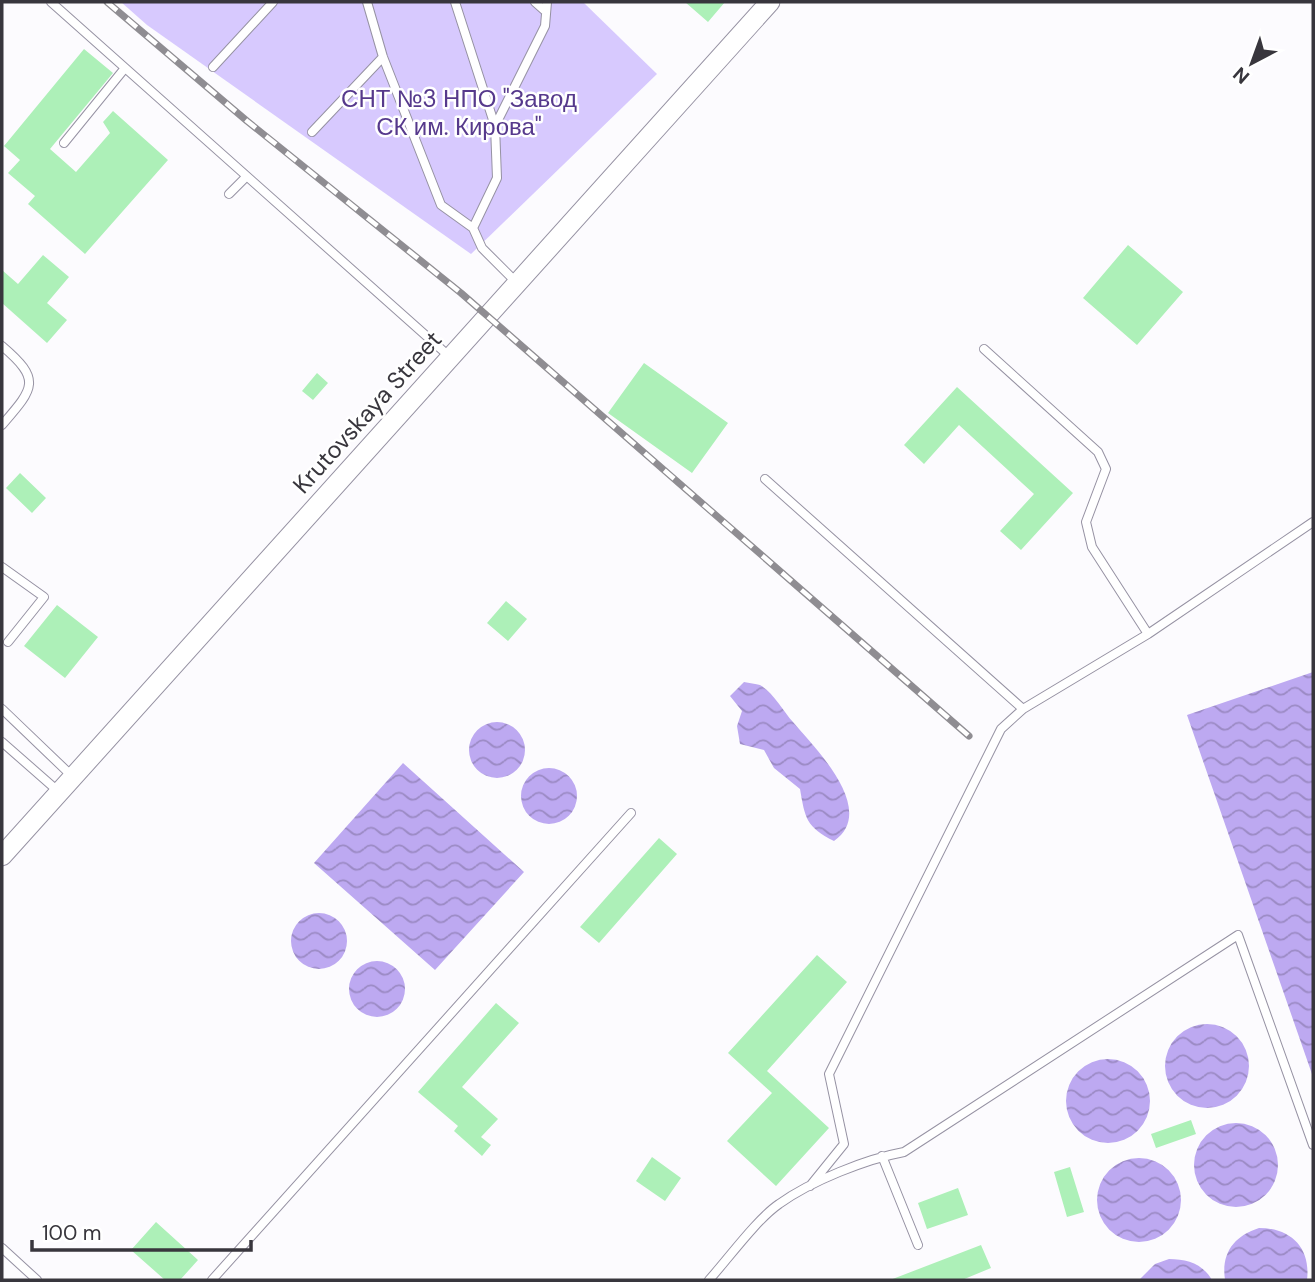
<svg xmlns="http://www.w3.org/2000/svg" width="1315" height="1282" viewBox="0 0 1315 1282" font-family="'DM Sans',sans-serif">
<defs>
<pattern id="water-waves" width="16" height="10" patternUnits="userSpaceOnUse" patternTransform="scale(1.75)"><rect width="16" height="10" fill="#bda9f1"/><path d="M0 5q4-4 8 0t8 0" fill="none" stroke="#9b8ac4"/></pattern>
</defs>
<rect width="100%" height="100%" fill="#fcfbfe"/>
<path fill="#d7c9fe" d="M121 2H583L657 74 471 254 147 25Z"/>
<path fill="url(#water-waves)" d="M1313 672V1077L1187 715Z
M744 682C749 683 756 684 760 685 772 691 784 712 793 722 815 748 878 810 834 841 806 827 805 818 800 789L774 768 764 750 740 744 737 726 742 711 730 696Z
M469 750a28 28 0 1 1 56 0a28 28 0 1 1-56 0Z
M403 763 524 872 435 970 314 863Z
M521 796a28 28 0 1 1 56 0a28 28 0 1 1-56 0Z
M291 941a28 28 0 1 1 56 0a28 28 0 1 1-56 0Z
M349 989a28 28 0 1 1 56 0a28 28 0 1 1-56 0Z
M1165 1066a42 42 0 1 1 84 0a42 42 0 1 1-84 0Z
M1066 1101a42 42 0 1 1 84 0a42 42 0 1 1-84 0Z
M1194 1165a42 42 0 1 1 84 0a42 42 0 1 1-84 0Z
M1097 1200a42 42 0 1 1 84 0a42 42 0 1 1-84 0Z
M1259 1228C1291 1228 1311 1248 1307 1280H1225C1221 1253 1234 1236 1259 1228Z
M1169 1259C1187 1259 1203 1264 1212 1280H1139L1155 1264Z"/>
<path fill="#adf0b8" d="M685 2H725L708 22Z
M84 49 113 73 50 149 76 172 110 133 103 122 113 111 168 160 85 254 28 204 35 196 8 173 20 160 4 146Z
M1128 245 1183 292 1137 345 1083 298Z
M43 255 69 277 47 303 67 320 47 343 2 303V270L18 284Z
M644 363 728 423 692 473 608 413Z
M317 373 328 383 313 400 302 391Z
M957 387 1073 493 1021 550 1000 531 1034 494 959 425 924 464 904 445Z
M20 473 46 498 32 513 6 488Z
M506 601 527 619 508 641 487 623Z
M57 605 98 637 65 678 24 646Z
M659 838 677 854 599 943 580 927Z
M817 955 847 982 767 1071 829 1128 776 1186 727 1141 772 1093 728 1053Z
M496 1003 519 1023 462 1087 498 1119 481 1137 491 1145 482 1156 454 1131 458 1126 418 1092Z
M1191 1120 1196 1134 1156 1148 1151 1134Z
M652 1157 681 1178 665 1201 636 1181Z
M1070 1167 1084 1212 1067 1217 1054 1172Z
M958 1188 968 1215 927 1229 918 1203Z
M156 1222 198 1260 180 1280H165L131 1250Z
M981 1245 991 1268 962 1280H890Z"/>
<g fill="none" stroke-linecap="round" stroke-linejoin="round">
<defs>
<path id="service" d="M51 2 450 357
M367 2 383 57 441 205 473 228 482 248 516 282
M455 2 495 126 497 178 473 228
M535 2 544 10
M213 67 273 2
M495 126 545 26 547 2
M312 132 383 57
M64 143 125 68
M229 194 246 177
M2 346C42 380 34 388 2 425
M984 349 1098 452 1106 469 1086 522 1092 547 1148 634
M765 479 1023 709
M2 567 44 597 8 642
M2 709 73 777
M2 742 59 792
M882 1156 918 1245
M810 1186 844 1144 829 1074 1001 729 1023 709 1148 634 1313 522
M2 1248 37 1280
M212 1280 631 813
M709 1280C728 1259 757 1219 779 1204 811 1181 866 1159 904 1152L1238 935 1313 1145"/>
<path id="tertiary" d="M2 856 770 2"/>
</defs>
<use href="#service" stroke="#9692a3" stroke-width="10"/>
<use href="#tertiary" stroke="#9692a3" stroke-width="21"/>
<use href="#service" stroke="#fff" stroke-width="8"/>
<use href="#tertiary" stroke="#fff" stroke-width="19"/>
<defs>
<path id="rail" d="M107 2 247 121 461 293 969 736"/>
</defs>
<use href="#rail" stroke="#8f8d92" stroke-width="7"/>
<use href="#rail" stroke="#fff" stroke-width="4.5" stroke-dasharray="13" stroke-linecap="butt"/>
</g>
<g text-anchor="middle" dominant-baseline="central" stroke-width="5" stroke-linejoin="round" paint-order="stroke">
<g font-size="24" fill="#56398c" stroke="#fff">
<text x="459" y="98">СНТ №3 НПО "Завод<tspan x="459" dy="28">СК им. Кирова"</tspan></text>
</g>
<g font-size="24" fill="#38363d" stroke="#fff">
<text transform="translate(367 412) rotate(-48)">Krutovskaya Street</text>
</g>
</g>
<rect width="1315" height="1282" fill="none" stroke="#38363d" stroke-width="7"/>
<g transform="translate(1252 63) rotate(221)" stroke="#ffffff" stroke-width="5" paint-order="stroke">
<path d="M0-5L12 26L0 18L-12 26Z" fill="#38363d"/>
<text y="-10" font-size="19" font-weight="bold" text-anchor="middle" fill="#38363d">N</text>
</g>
<path d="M32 1240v10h219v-10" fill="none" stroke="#38363d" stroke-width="3.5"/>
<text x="42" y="1240" font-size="21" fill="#38363d" stroke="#ffffff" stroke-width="5" paint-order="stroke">100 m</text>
</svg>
